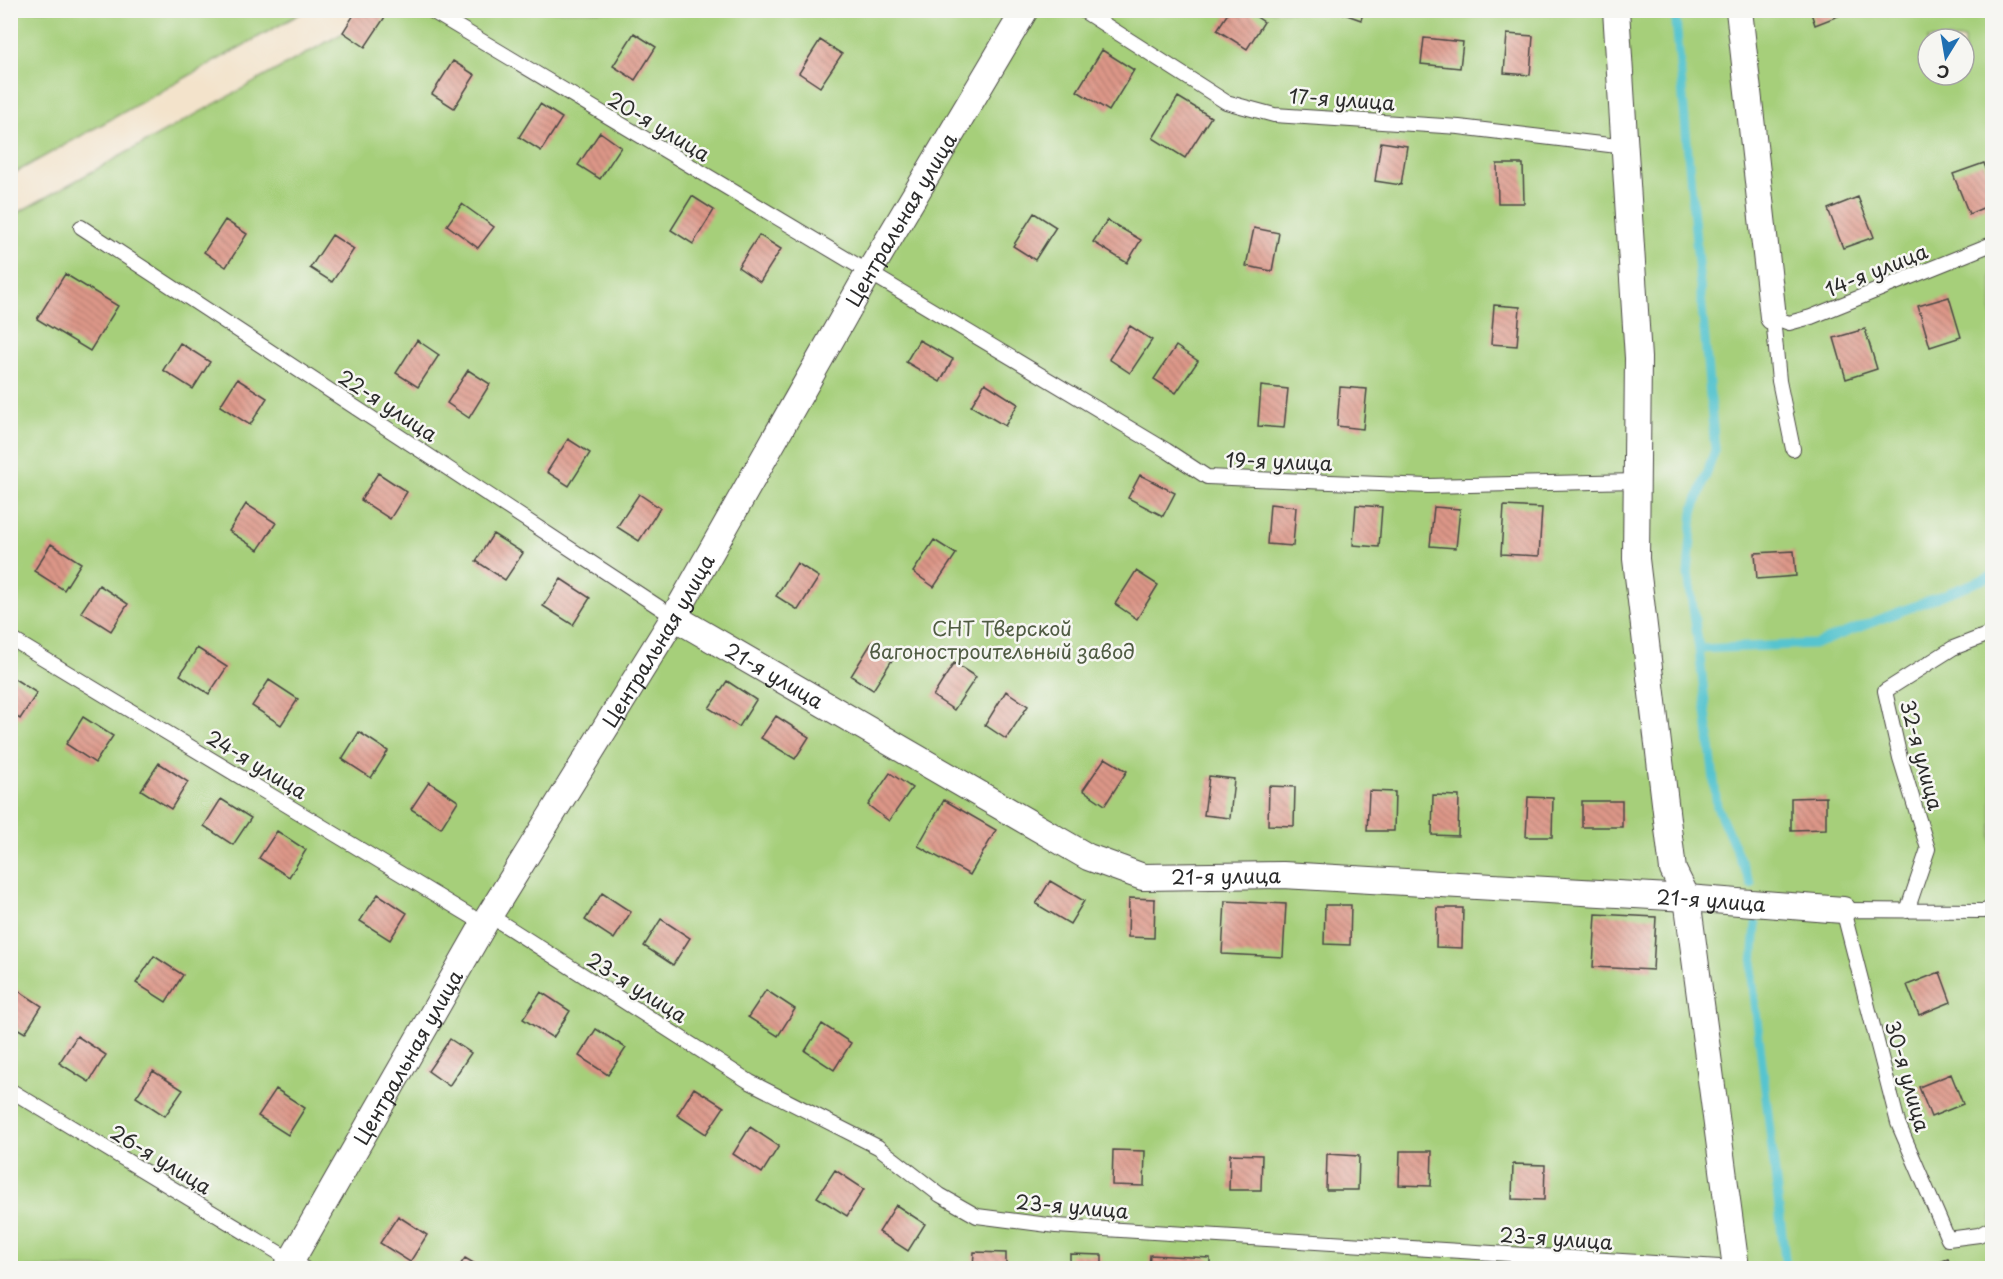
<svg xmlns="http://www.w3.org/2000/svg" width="2003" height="1279" viewBox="0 0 2003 1279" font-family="'Playpen Sans',sans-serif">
<defs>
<pattern id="building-back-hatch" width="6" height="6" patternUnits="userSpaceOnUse" patternTransform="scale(1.5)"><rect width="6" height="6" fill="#dd9788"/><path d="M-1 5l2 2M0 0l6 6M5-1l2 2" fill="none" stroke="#b37b6f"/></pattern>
</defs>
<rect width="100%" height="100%" fill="#f6f6f2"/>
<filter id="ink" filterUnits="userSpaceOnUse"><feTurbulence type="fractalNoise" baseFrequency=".0167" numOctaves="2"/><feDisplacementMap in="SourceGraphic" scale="12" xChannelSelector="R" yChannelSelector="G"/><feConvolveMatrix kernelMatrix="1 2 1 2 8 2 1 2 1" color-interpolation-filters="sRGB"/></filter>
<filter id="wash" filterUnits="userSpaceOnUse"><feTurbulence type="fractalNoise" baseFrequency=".008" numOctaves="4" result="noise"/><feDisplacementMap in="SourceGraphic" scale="24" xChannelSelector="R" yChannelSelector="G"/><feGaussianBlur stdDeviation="1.35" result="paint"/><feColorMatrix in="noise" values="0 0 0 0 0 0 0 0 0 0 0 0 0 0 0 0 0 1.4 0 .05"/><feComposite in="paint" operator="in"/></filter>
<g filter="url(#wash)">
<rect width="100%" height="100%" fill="#f3e3cb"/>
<path fill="#a6cf7a" stroke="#687d52" stroke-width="1.5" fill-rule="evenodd" d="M11 10H305V11L11 175Z
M383 11H1992V1268H17L10 1246V217ZM1928 39H1964V75H1928Z"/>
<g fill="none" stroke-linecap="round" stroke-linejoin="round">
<path stroke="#57c4cf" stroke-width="9" d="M1675 10 1715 450 1693 512 1688 574 1699 649 1717 807 1751 884
M1699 649 1816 644 1992 576
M1756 924 1752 977 1786 1268"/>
</g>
<g id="blocks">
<path fill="url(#building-back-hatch)" d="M357 10H382L387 14 365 47 343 32Z
M1230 10H1246L1264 22 1247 49 1217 30Z
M1333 10H1364L1361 20Z
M1810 10H1844L1846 13 1815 25Z
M634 33 656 47 635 80 613 66Z
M1507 34 1533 36 1530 75 1504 73Z
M1424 38 1463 42 1460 68 1421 64Z
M820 40 842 54 820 87 799 73Z
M1102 50 1134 70 1109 111 1077 91Z
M453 61 475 75 454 108 432 94Z
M1178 97 1211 117 1185 158 1153 138Z
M540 104 562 118 541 151 519 137Z
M600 132 621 147 600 179 578 165Z
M1381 142 1407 146 1401 185 1375 181Z
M1984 163 1992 185V204L1969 214 1953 174Z
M1497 164H1523L1524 203H1498Z
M692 196 714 210 693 244 671 230Z
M1858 197 1874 237 1843 248 1828 209Z
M462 204 494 227 478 248 447 225Z
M1034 213 1056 227 1035 260 1013 246Z
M225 220 247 234 226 267 204 252Z
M1107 220 1141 240 1127 263 1093 242Z
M1254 228 1279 233 1272 271 1246 266Z
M332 235 354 249 332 282 310 268Z
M759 235 781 249 760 282 738 267Z
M65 274 118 306 90 351 37 319Z
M1949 297 1961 337 1930 347 1918 306Z
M1494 305 1520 307 1517 346 1491 344Z
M1130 326 1152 340 1130 373 1109 359Z
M1865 329 1877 369 1846 379 1834 338Z
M417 340 439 355 418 387 396 373Z
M919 340 953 359 940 382 906 362Z
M180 343 210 362 193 389 163 370Z
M1176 346 1198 361 1176 393 1154 379Z
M468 370 490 384 469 418 447 403Z
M237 379 267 398 250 425 220 406Z
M985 383 1018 404 1005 426 971 406Z
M1261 386 1288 389 1284 428 1258 426Z
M1340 387 1367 389 1363 429 1337 426Z
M568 439 590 453 569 486 547 472Z
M378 473 407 492 390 519 361 500Z
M1140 475 1175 493 1163 516 1128 498Z
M639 494 660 508 639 541 617 527Z
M246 504 276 523 258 550 229 531Z
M1270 504 1296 507 1293 546 1267 544Z
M1356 505 1382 507 1379 547 1353 545Z
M1504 506 1542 508 1539 556 1501 554Z
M1434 507 1460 509 1456 548 1430 546Z
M493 534 523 553 505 580 476 561Z
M934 540 956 554 934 587 913 572Z
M51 544 81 563 64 590 34 571Z
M1794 551 1796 576 1757 579 1755 553Z
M797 563 819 577 798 610 776 596Z
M1136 571 1158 585 1137 619 1115 604Z
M561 579 590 598 573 625 543 606Z
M99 585 128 604 111 631 81 612Z
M872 642 894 657 873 690 851 676Z
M197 648 227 667 209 694 180 675Z
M954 663 976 677 954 710 933 696Z
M10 676 37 693 20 719 10 713Z
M269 680 298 699 281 725 252 706Z
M727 681 756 700 739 727 709 708Z
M1006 691 1028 706 1006 739 985 725Z
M776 716 809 737 795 759 761 738Z
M83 717 113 736 95 763 66 744Z
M359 732 388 751 371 778 342 759Z
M1105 758 1127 771 1105 805 1083 790Z
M159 763 188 782 171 809 141 790Z
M890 773 912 788 889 821 868 805Z
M1209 776 1234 779 1230 818 1204 815Z
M429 782 458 801 441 828 411 809Z
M1269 786 1295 787 1294 826 1268 825Z
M1369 791 1395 792 1394 831H1367Z
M1433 795 1459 796 1458 836 1432 835Z
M1528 797 1553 798 1552 837H1526Z
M1826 797V829L1791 830V798Z
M221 799 251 818 233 845 204 826Z
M944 800 996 830 970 875 918 846Z
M1582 801H1622V827H1582Z
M277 831 306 850 289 877 259 858Z
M1050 881 1084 901 1070 924 1036 904Z
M602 893 631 912 614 939 585 920Z
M378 894 407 913 390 940 360 921Z
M1129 898 1155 899 1154 938 1128 937Z
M1225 901 1286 904 1283 957 1222 954Z
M1325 905H1351L1350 945 1324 944Z
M1437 908H1463L1462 948 1436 947Z
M1596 914 1656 917 1653 970 1593 967Z
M661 919 690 938 673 965 644 946Z
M154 956 183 975 166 1002 136 983Z
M1940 972 1951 1002 1919 1015 1907 985Z
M13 987 42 1006 25 1033 10 1024V991Z
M766 990 795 1009 778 1036 748 1017Z
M541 992 570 1011 553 1038 523 1019Z
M822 1024 851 1043 834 1070 805 1051Z
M596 1029 626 1048 608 1075 579 1056Z
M77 1036 106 1055 89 1082 59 1063Z
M450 1039 471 1053 449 1086 428 1071Z
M153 1071 183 1090 165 1116 136 1097Z
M1951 1074 1963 1104 1931 1117 1919 1087Z
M694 1088 724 1107 706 1134 677 1115Z
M276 1089 305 1108 288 1135 258 1116Z
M750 1127 779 1146 762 1173 733 1154Z
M1113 1150 1145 1151 1144 1186 1112 1185Z
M1400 1151H1432L1431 1186 1399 1185Z
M1230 1154 1262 1155 1261 1190H1229Z
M1327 1154 1359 1156 1358 1190H1326Z
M1513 1164 1545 1165 1544 1200 1512 1199Z
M835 1170 864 1189 847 1216 817 1197Z
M896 1205 925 1224 908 1251 879 1232Z
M398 1216 427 1235 410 1262 380 1243Z
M974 1252 1006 1253V1268H973Z
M1070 1254 1102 1255V1268H1070Z
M1150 1255 1210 1258V1268H1149Z
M465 1258 482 1268H458Z
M1948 1259 1952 1268H1923Z
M1244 1266 1277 1267V1268H1244Z"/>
</g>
</g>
<g filter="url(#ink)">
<use href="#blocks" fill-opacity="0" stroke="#494743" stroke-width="1.5"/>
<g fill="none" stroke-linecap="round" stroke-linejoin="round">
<defs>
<path id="service" d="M430 10 1166 450 1207 477 1428 486 1637 481
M1082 10 1226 102 1274 115 1459 127 1626 147
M81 227 674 617
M1793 449 1779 381 1773 317 1789 323 1811 317 1992 244
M10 638 484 924
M1992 908 1984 911 1843 910 1898 1123 1948 1239 1979 1235 1992 1228
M1907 911 1928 849 1900 758 1885 691 1953 648 1992 633
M489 915 750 1082 878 1147 940 1195 977 1216 1056 1226 1736 1268
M10 1090 304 1268"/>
<g id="minor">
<path d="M1616 10 1638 358 1636 559 1673 870 1687 898 1736 1268"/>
<path d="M1739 10 1773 317"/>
<path id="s1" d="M674 617 1088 857 1143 877 1283 875 1687 898 1843 910"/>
<path id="s2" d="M287 1268 484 924 674 617 868 274 1025 10"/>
</g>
</defs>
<use href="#service" stroke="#494743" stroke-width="16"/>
<use href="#minor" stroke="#494743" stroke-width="28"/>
<use href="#service" stroke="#fff" stroke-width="14"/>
<use href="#minor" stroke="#fff" stroke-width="26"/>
</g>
</g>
<g text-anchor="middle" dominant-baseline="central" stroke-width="5" stroke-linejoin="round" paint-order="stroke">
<g font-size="20" fill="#2b2b2b" stroke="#f6f6f2">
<text transform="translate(1342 99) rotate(4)">17-я улица</text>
<text transform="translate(659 126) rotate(31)">20-я улица</text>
<text stroke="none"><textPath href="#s2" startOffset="1215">Центральная улица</textPath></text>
<text transform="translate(1876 270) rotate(-22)">14-я улица</text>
<text transform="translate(388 405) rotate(33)">22-я улица</text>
<text transform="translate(1279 461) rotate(2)">19-я улица</text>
<text stroke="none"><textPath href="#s2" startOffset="729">Центральная улица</textPath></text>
<text stroke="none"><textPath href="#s1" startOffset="116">21-я улица</textPath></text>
<text transform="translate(1922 755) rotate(75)">32-я улица</text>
<text transform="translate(257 764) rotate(31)">24-я улица</text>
<text stroke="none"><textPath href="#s1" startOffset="620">21-я улица</textPath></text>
<text stroke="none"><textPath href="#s1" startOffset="1106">21-я улица</textPath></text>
<text transform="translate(637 987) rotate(32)">23-я улица</text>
<text stroke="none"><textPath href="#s2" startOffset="243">Центральная улица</textPath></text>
<text transform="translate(1908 1076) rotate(74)">30-я улица</text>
<text transform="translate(161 1159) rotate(31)">26-я улица</text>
<text transform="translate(1072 1206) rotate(5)">23-я улица</text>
<text transform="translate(1556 1238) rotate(4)">23-я улица</text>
</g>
<g font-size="20" fill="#505c43" stroke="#f6f6f2">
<text x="1002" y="628">СНТ Тверской<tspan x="1002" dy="23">вагоностроительный завод</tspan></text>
</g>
</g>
<rect width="2003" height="1279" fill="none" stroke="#f6f6f2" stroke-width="36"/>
<g transform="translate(1946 57) rotate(191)"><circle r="28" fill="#f6f6f2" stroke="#a5a5a2" stroke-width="1.5"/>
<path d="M0-4.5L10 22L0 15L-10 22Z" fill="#1f6fb2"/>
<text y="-9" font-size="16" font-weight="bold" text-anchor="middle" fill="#2b2b2b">С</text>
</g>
</svg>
